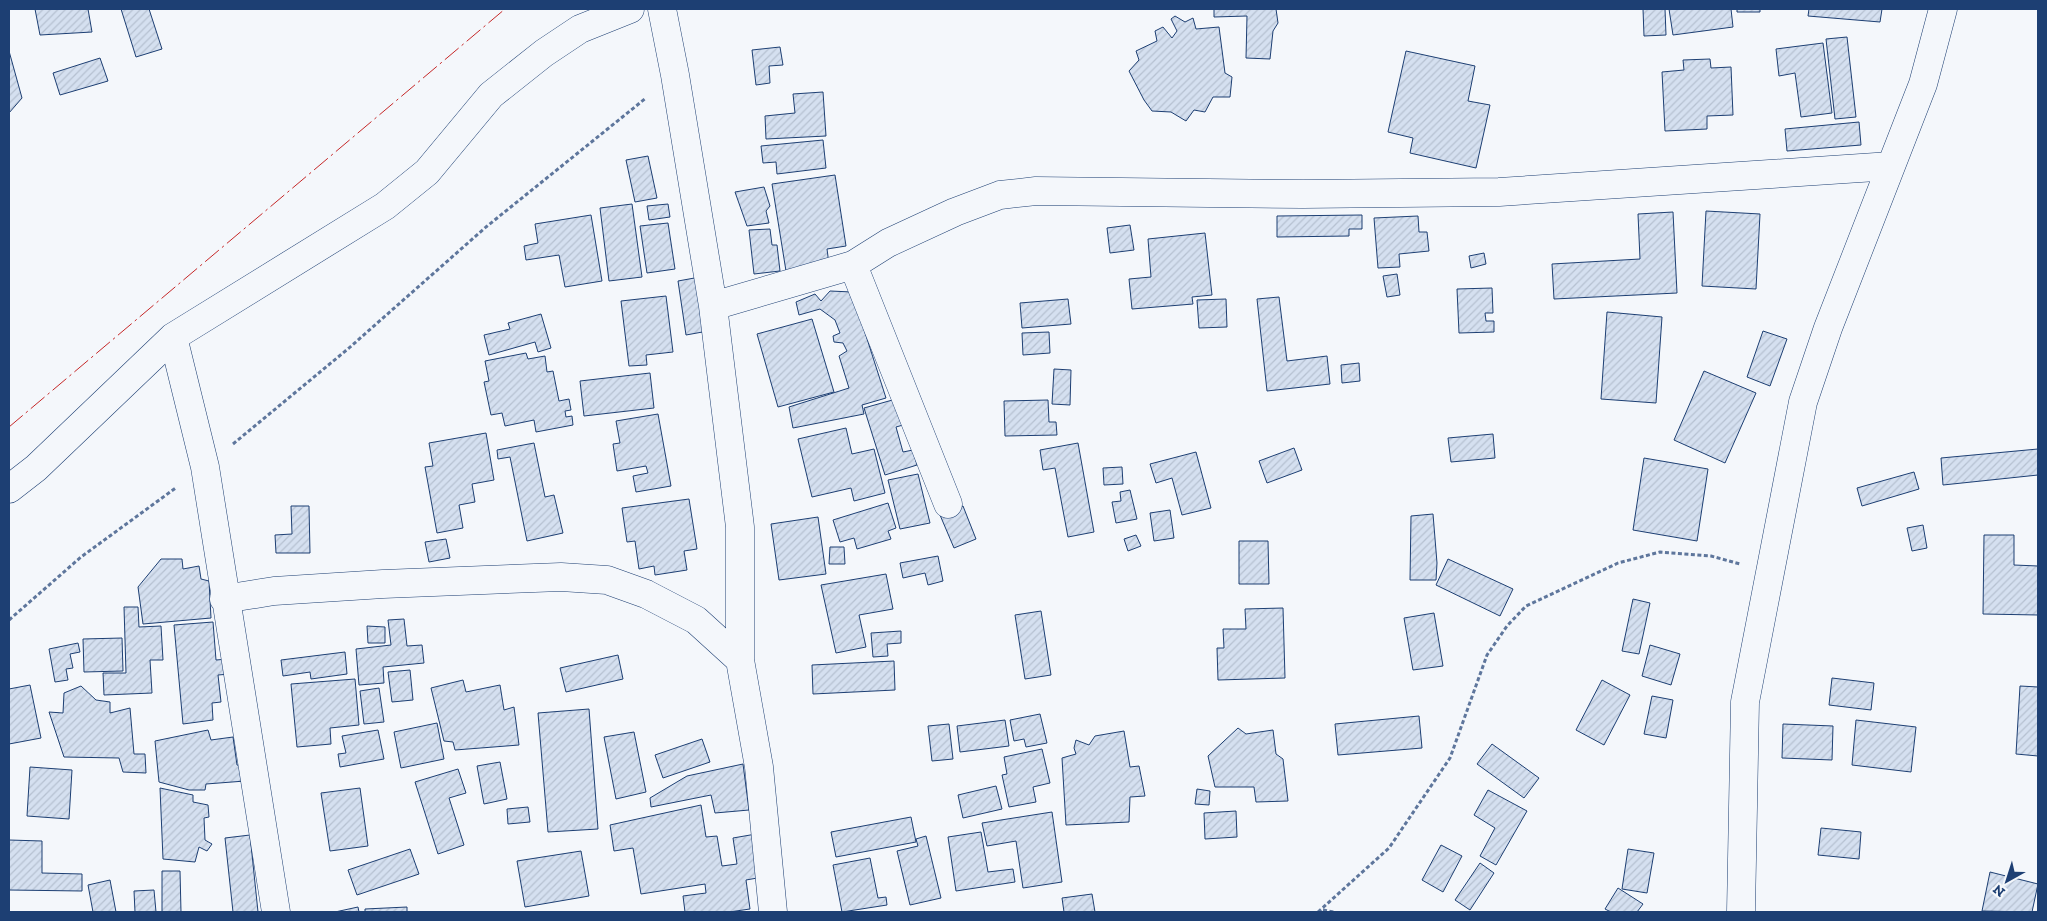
<svg xmlns="http://www.w3.org/2000/svg" width="2047" height="921" viewBox="0 0 2047 921" font-family="'Zilla Slab',serif">
<defs>
<pattern id="building-hatch" width="6" height="6" patternUnits="userSpaceOnUse" patternTransform="scale(1.25)"><rect width="6" height="6" fill="#d5e0f0"/><path d="M-1 1l2-2M0 6l6-6M5 7l2-2" fill="none" stroke="#b6c1d1"/></pattern>
</defs>
<rect width="100%" height="100%" fill="#f4f7fb"/>
<path fill="url(#building-hatch)" stroke="#1d3f73" d="M35 9H88L92 32 40 35Z
M121 9H149L162 49 136 57Z
M1214 9H1276L1278 23 1273 31 1270 59 1246 58 1247 16 1214 17Z
M1643 9H1665L1666 35 1644 36Z
M1669 9H1731L1733 27 1673 35Z
M1737 9H1760V12H1737Z
M1809 9H1882L1880 22 1808 16Z
M1175 16 1185 22 1193 18 1196 29 1219 27 1225 73 1232 77 1230 97H1213L1205 112 1194 110 1186 121 1171 112 1152 111 1144 100 1129 71 1139 60 1136 51 1157 41 1155 31 1163 27 1172 38 1177 31 1171 19Z
M1847 37 1856 117 1835 119 1826 39Z
M1823 43 1832 113 1801 117 1795 73 1779 76 1776 49Z
M780 47 783 65 769 66 770 83 756 85 752 50Z
M9 51 22 98 9 113Z
M1406 51 1475 66 1468 101 1490 105 1476 168 1410 153 1413 138 1388 132Z
M100 58 108 81 60 95 53 73Z
M1710 59 1711 68 1731 67 1733 115 1707 116V129L1665 131 1662 72 1684 70 1683 60Z
M823 92 826 136 766 139 765 116 795 113 793 94Z
M1859 122 1861 145 1787 151 1785 129Z
M823 140 826 168 777 174 776 162 763 163 761 146Z
M648 156 657 198 635 202 626 160Z
M835 175 846 246 827 249 829 264 786 271 772 184Z
M764 187 770 206 766 211 769 223 747 226 735 192Z
M632 204 642 277 609 281 600 208Z
M668 204 670 217 649 220 647 206Z
M1706 211 1760 214 1756 289 1702 286Z
M1673 212 1677 293 1554 299 1552 264 1640 259 1638 214Z
M591 215 602 281 565 287 559 255 526 260 524 246 538 243 535 224Z
M1362 215V229H1349V236L1277 237V216Z
M1418 216 1419 232H1427L1429 251 1399 254 1400 267 1378 268 1374 218Z
M668 223 675 269 647 273 640 226Z
M1130 225 1134 250 1110 253 1107 228Z
M770 229 772 245H777L780 271 754 274 749 230Z
M1205 233 1212 295 1192 297 1193 304 1132 309 1129 279 1151 277 1148 239Z
M1484 253 1486 264 1471 268 1469 256Z
M1397 274 1400 295 1387 297 1383 276Z
M700 277 708 331 686 335 678 281Z
M1492 288 1493 313H1485L1486 321H1494V332L1459 333 1457 289Z
M830 291 852 292 886 398 862 405 864 414 793 428 789 407 849 388 839 356 847 351 843 343 834 342 833 336 840 333 835 320 820 309 799 315 796 302 815 294 821 301Z
M666 296 673 352 646 355 647 365 629 366 621 301Z
M1279 297 1287 361 1327 356 1330 384 1267 391 1257 299Z
M1068 299 1071 324 1022 328 1020 303Z
M1226 299 1227 327 1199 328 1197 300Z
M1607 312 1662 317 1656 403 1601 399Z
M541 314 551 348 538 352 535 342 489 355 484 335 510 329 508 323Z
M812 319 834 392 778 407 757 334Z
M1763 331 1787 339 1770 386 1747 377Z
M1049 332 1050 353 1023 355 1022 333Z
M526 353 528 359 545 356 547 372 553 371 559 401 569 399 571 410 565 411 566 417 572 416 573 425 536 432 534 420 505 426 502 413 491 415 484 382 489 381 485 361Z
M1359 363 1360 381 1342 383 1341 365Z
M1054 369 1071 370 1070 405 1052 404Z
M1704 371 1756 393 1725 463 1674 440Z
M650 373 654 408 584 416 580 381Z
M896 399 903 425 896 427 903 452 913 450 917 465 885 475 864 408Z
M1048 400 1049 422H1056L1057 435 1005 436 1004 401Z
M658 414 671 486 636 492 633 476 648 473 646 466 617 471 613 444 620 443 616 421Z
M846 428 852 454 874 449 885 493 854 501 851 488 812 497 798 439Z
M486 433 494 480 472 484 475 502 459 505 463 528 437 533 425 467 433 466 429 443Z
M1493 434 1495 458 1451 462 1448 438Z
M534 443 545 497 554 495 563 533 527 541 510 457 498 459 497 450Z
M1078 443 1094 532 1068 537 1055 468 1043 470 1040 450Z
M1294 448 1302 470 1267 483 1259 461Z
M2038 449V475L1943 485 1941 458Z
M1196 452 1211 508 1182 515 1172 478 1156 483 1150 464Z
M1644 458 1708 469 1697 541 1633 530Z
M1122 467 1123 484 1104 485 1103 468Z
M1914 472 1919 489 1862 506 1857 488Z
M918 474 930 523 900 529 888 480Z
M1130 490 1137 519 1116 523 1112 502 1121 501 1120 492Z
M689 499 697 549 684 551 687 570 655 575 654 566 639 569 635 541 627 542 622 508Z
M888 503 896 528 888 531 891 539 857 549 854 538 840 542 833 520Z
M291 506H309L310 553H276L275 535 292 534Z
M963 506 976 539 954 548 940 515Z
M1170 510 1174 538 1154 541 1150 513Z
M1433 514 1437 563 1436 580H1410L1411 516Z
M818 517 826 574 779 580 771 524Z
M1923 525 1927 548 1912 551 1907 528Z
M1136 535 1141 546 1128 551 1124 539Z
M1984 535H2014V565L2038 566V615L1983 614Z
M446 539 450 558 429 562 425 542Z
M1239 541H1268L1269 584H1239Z
M830 547H844L845 564H829Z
M938 556 943 581 928 585 925 573 903 578 900 563Z
M161 559H182L183 569 199 566 201 579 209 581 211 618 143 624 138 587Z
M1448 559 1513 589 1500 616 1436 585Z
M886 574 893 609 859 615 866 647 836 653 821 585Z
M1633 599 1650 603 1639 654 1622 651Z
M124 607H138L139 627 161 626 163 660H150L152 693 104 695 103 673H126Z
M1283 608 1285 678 1218 680 1217 648H1224L1223 629H1246L1245 609Z
M1041 611 1051 675 1025 679 1015 615Z
M1434 613 1443 666 1413 670 1404 618Z
M404 619 407 646 422 645 424 663 383 667 384 683 359 685 356 649 391 645 388 620Z
M213 622 216 660 228 659 230 674 218 675 221 702 212 703 213 720 183 724 174 625Z
M367 626 385 627V643H368Z
M901 631V643L887 644 888 656 873 657 871 633Z
M122 638 123 671 84 672 83 639Z
M78 643 80 652 70 654 73 668 66 669 68 680 55 682 49 649Z
M1650 645 1680 654 1671 685 1642 676Z
M345 652 347 674 311 679 310 672 283 676 281 660Z
M618 655 623 679 566 692 560 668Z
M894 661 895 690 813 694 812 665Z
M410 670 413 700 392 702 388 672Z
M1832 678 1874 683 1871 710 1829 705Z
M355 679 359 725 330 728 331 744 297 747 291 684Z
M463 680 466 692 500 685 504 710 514 707 519 745 455 750 453 742 444 741 431 688Z
M1602 680 1630 695 1604 745 1576 730Z
M30 685 41 738 9 744V689Z
M81 686 96 700 110 702V713L130 708 134 754H145L146 773 123 772 119 758 64 757 49 712 63 713 64 693Z
M2020 686 2038 687V756L2016 754Z
M379 688 384 722 364 724 360 691Z
M1652 696 1673 700 1666 738 1644 734Z
M589 709 598 829 548 832 538 713Z
M1040 714 1047 743 1026 747 1024 739 1014 741 1010 720Z
M1419 716 1422 748 1338 755 1335 724Z
M1005 720 1009 746 960 752 957 726Z
M1856 720 1916 727 1911 772 1852 765Z
M437 723 444 759 401 768 394 732Z
M949 724 953 759 932 761 928 726Z
M1783 724 1833 726 1832 760 1782 758Z
M1238 728 1246 734 1273 730 1276 754 1283 759 1288 801 1256 802 1254 787H1215L1208 756Z
M208 730 211 740 233 737 237 765 244 767 245 781 206 784 205 790H189L159 782 155 741Z
M378 730 384 759 340 767 338 754 346 753 342 736Z
M1124 731 1130 767 1139 766 1145 796 1130 797 1129 822 1066 825 1062 758 1076 754 1074 748 1076 740 1089 745 1095 736Z
M634 732 646 792 616 799 604 737Z
M702 739 710 762 663 778 655 755Z
M1492 744 1539 778 1524 798 1477 764Z
M1042 749 1050 783 1033 787 1036 802 1009 807 1002 775 1007 774 1004 757Z
M500 762 507 799 484 804 477 766Z
M743 764 749 810 715 813 711 795 651 807 650 798 687 776Z
M30 767 72 770 69 819 27 816Z
M458 769 466 793 449 798 464 845 438 854 415 782Z
M996 786 1002 809 963 818 958 795Z
M160 788 193 795V802L208 805 209 817 204 818 205 840 212 844 207 851 199 847 195 862 163 859Z
M360 788 368 846 330 851 321 793Z
M1197 789 1210 791 1209 805 1195 804Z
M1488 790 1527 811 1496 865 1480 856 1495 828 1474 815Z
M701 805 706 837 717 836 722 866 737 864 733 838 756 834 763 877 746 880 750 909 729 912H685L683 896 706 893 705 884 641 894 633 848 614 851 610 825Z
M528 807 530 822 508 824 507 809Z
M1236 811 1237 837 1205 839 1204 813Z
M1052 812 1062 882 1023 888 1016 841 987 846 982 823Z
M911 817 916 842 836 857 831 832Z
M1821 828 1861 832 1859 859 1818 855Z
M981 832 988 872 1013 869 1015 882 956 891 948 837Z
M250 835 258 912H233L225 838Z
M926 836 941 898 910 905 897 851 918 846 916 839Z
M9 840 42 841V873L82 874V891L9 890Z
M1441 845 1462 856 1443 892 1422 880Z
M410 849 419 874 357 895 348 870Z
M1628 849 1654 853 1647 893 1622 889Z
M581 851 589 896 525 907 517 861Z
M870 858 878 898 886 897 887 905 842 912 833 865Z
M1480 863 1494 873 1470 910 1455 900Z
M162 871H180L181 912H162Z
M1990 872 2038 884 2032 912 1982 911Z
M110 880 116 912H93L88 885Z
M1618 888 1643 904 1637 912H1611L1605 909Z
M154 890 156 912H135L134 891Z
M1092 894 1095 912H1064L1062 898Z
M358 907 359 912H335Z
M407 907V912H365V909Z"/>
<g fill="none" stroke-linecap="round" stroke-linejoin="round">
<defs>
<path id="street" d="M662 9 675 75 713 306 740 527V660L759 767 773 912
M853 265 948 504
M713 306 853 265 888 243 955 212 1000 195 1036 191 1303 194 1499 192 1891 166
M173 337 205 467 276 912
M9 489 36 468 173 337 385 206 427 172 491 95 544 53 580 29 630 9
M224 599 274 591 383 584 561 577 607 580 646 594 696 620 740 660
M1741 912 1745 702 1803 402 1828 328 1923 84 1943 9"/>
</defs>
<use href="#street" stroke="#1d3f73" stroke-width="29"/>
<path stroke="#5e769c" stroke-width="3" stroke-dasharray="4 2.5" stroke-linecap="butt" d="M233 444 349 348 486 227 646 98
M9 620 81 557 177 487
M1323 910 1334 912
M1318 912 1389 848 1450 758 1487 655 1507 626 1526 606 1618 563 1660 552 1711 556 1740 564"/>
<use href="#street" stroke="#f4f7fb" stroke-width="28"/>
<path stroke="#c62828" stroke-width="1" stroke-dasharray="18 4 2.5 4" stroke-linecap="butt" d="M9 427 505 9"/>
</g>
<rect width="2047" height="921" fill="none" stroke="#1d3f73" stroke-width="20"/>
<g transform="translate(2007 881) rotate(219)" stroke="#f4f7fb" stroke-width="4" paint-order="stroke">
<path d="M0-4L9 19L0 12L-9 19Z" fill="#1d3f73"/>
<text y="-8" font-size="14" font-weight="bold" text-anchor="middle" fill="#1d3f73">N</text>
</g>
</svg>
